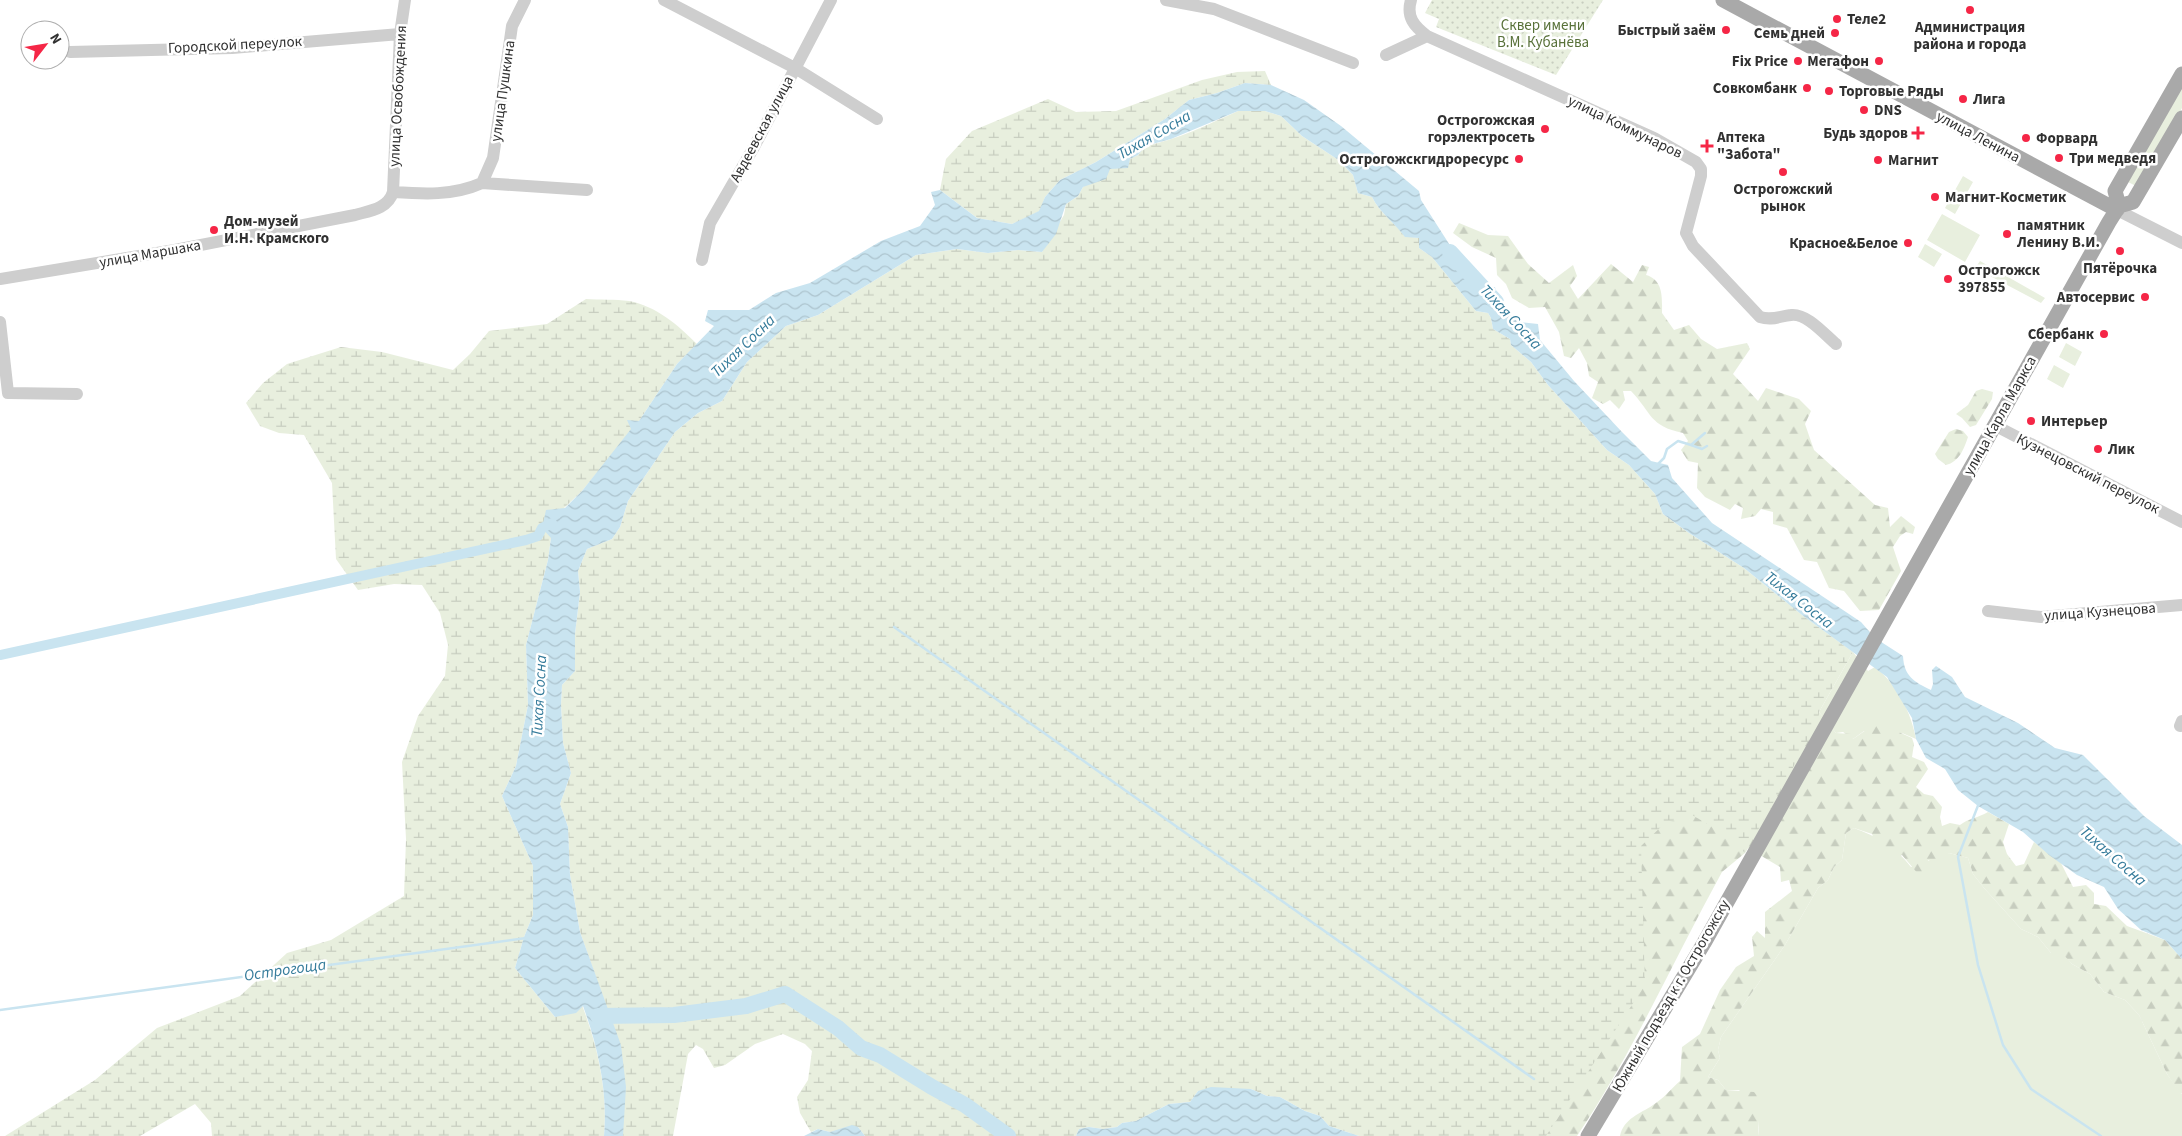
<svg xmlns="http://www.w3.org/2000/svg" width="2182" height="1136" viewBox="0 0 2182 1136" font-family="'Source Sans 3',sans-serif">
<defs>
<pattern id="forest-firs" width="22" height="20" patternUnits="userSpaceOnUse" patternTransform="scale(1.25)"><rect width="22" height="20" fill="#e8efde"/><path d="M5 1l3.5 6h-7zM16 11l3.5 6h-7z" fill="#c7cdbf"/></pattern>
<pattern id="wetland-marsh" width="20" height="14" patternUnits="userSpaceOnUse" patternTransform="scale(1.25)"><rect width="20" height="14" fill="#e8efde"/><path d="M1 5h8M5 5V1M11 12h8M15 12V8" fill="none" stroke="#c7cdbf"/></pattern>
<pattern id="park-dots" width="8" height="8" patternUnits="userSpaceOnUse" patternTransform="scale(1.25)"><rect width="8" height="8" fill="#e8efde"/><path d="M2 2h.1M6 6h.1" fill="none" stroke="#c7cdbf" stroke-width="1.8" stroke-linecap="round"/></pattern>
<pattern id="water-waves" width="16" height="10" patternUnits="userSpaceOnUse" patternTransform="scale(1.25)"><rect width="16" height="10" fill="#c9e4f0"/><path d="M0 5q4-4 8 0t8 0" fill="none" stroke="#adc4ce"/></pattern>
</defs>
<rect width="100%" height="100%" fill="#fff"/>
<path fill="#e8efde" d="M2182 86V108L2138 187 2128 182Z
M1963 176 1973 182 1955 214 1945 208Z
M1942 214 1980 235 1965 262 1927 240Z
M1925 244 1942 254 1934 267 1918 257Z
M1980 261 2045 298 2041 303 1975 268Z
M2066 343 2082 352 2075 366 2059 357Z
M2054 365 2070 374 2063 388 2047 379Z
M1853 652 1868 671 1875 667C1897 684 1911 712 1916 739L1902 733 1864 731 1853 739 1843 732 1836 733 1819 712Z
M1854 828C1876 836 1897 848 1911 867L1949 853 1968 858 1973 874 1984 888 2021 929 2038 937 2051 953 2062 952 2072 964 2090 974 2104 992 2125 1000 2139 1015 2167 1074 2181 1094 2182 1093V1136H1758C1761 1114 1753 1106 1739 1090H1726L1718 1080 1708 1077 1720 1058 1718 1050 1721 1037 1785 945 1818 888 1828 880 1834 867 1842 860 1846 833Z"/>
<path fill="url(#forest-firs)" d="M1459 223 1488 235 1508 236 1528 264 1549 283 1573 265 1577 276 1570 286 1578 299 1611 264 1633 282 1642 265 1649 267 1646 275C1664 280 1662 299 1662 313L1674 330 1689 325 1701 339 1717 349 1747 343 1750 349 1733 374 1758 401 1766 388 1799 399 1811 411 1805 424 1814 450 1875 505 1888 508 1890 527 1901 516 1915 527 1913 534 1906 532 1900 536 1893 547 1901 571 1879 610 1860 611 1844 591 1829 588 1817 562 1804 560 1787 528 1773 524V512L1761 509 1755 516 1741 519 1743 508 1735 504 1730 510 1705 497 1697 488 1698 463 1688 461 1681 450 1688 441 1683 433C1649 426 1652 413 1631 391H1623L1625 400 1619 409 1610 400 1603 404 1592 398 1598 382 1589 376 1587 363 1579 348 1571 358 1564 356 1559 332 1545 307 1529 308 1512 298 1506 284 1497 275 1496 258 1472 247 1453 233Z
M1982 389 1993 392 1992 399 1976 425 1970 427 1962 418 1956 414 1968 405 1976 391Z
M1956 429 1963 431 1968 437C1964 449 1959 462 1946 465L1938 459 1935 454 1949 432Z
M1819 712 1836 733 1851 734 1853 739 1876 723 1885 731 1892 729 1912 738 1914 744 1912 757 1924 762 1928 769 1916 787 1924 794 1933 796 1942 807 1940 817 1942 826 1950 823 1960 825C1969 818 1978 818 1988 812L2009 824 2003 842 2007 854 2016 866 2024 864 2034 842 2061 863 2073 887 2086 885 2094 893V904L2106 906 2127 926 2165 940 2182 959V1093L2180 1094 2167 1074 2139 1015 2125 1000 2104 992 2090 974 2072 964 2062 953H2051L2038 937 2021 929 1984 888 1973 874 1968 858 1949 853 1940 861 1928 860 1927 871 1919 875 1902 855 1894 859 1878 851 1872 834 1854 828 1846 833 1842 860 1834 867 1828 880 1818 888 1785 945 1721 1037 1718 1050 1720 1058 1708 1077 1718 1080 1726 1090 1754 1092 1759 1096 1754 1106 1759 1109 1758 1136H1620C1624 1118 1640 1114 1653 1105 1663 1099 1671 1089 1680 1081L1682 1047 1700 1034 1720 990 1736 967 1754 956 1752 937 1757 931 1765 938V912L1792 891 1789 880 1781 882 1780 867 1748 848 1745 853 1722 872C1674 959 1633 1053 1577 1136H1395L1496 921Z"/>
<path fill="url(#wetland-marsh)" d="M1265 71 1271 85 1245 83 1217 93 1189 100 1165 119 1096 162 1060 180 1045 197 1040 211 1012 224 977 218 940 190 946 159 972 131 1048 99 1076 112 1116 111 1202 80 1237 72Z
M1238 111H1265L1281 116 1302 136 1337 159 1353 175 1358 193 1372 197C1380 213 1394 222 1405 236L1419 238V248L1432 257 1476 311 1488 313 1491 318 1493 329 1510 339 1511 345 1531 362 1548 385 1607 450 1629 465 1655 494 1663 514 1689 533 1744 568 1802 615 1853 652 1819 712 1818 723 1745 853 1728 836 1692 815 1664 824 1641 846 1645 985 1546 1136H1359L1329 1126 1320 1116 1305 1111 1280 1097 1267 1096 1251 1089 1198 1091 1190 1102 1169 1104 1136 1121 1122 1123 1117 1127 1103 1129 1089 1127 1079 1129 1076 1136H865L858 1127 830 1132 818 1129 811 1132 800 1113 797 1097 808 1080 812 1051 805 1044 783 1034 755 1044 725 1065 714 1068 703 1049 696 1045 688 1054 673 1136H623L610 1017 580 932 570 875 568 827 560 804 571 773 563 743 561 705 562 685 575 671V634L580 592 578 571 587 549 612 539 620 527 628 501 675 432 698 413 722 401 747 362 786 326 818 315 916 255 957 249 988 253 1018 250 1042 252 1064 215 1066 204 1078 196 1083 187 1109 169 1138 155 1145 146C1177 140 1209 124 1238 111Z
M586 299C600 300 615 299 629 301 656 306 678 325 697 344L677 364 639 421 582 491 564 508 551 538 548 560 526 645 528 705 516 766 502 796 533 866V915L524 937 515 968 555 1017 582 1005C598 1047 608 1092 604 1136H212L211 1123 195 1104 140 1136H5L95 1080 157 1028 240 996 287 953 331 940 404 896 406 839 402 762 418 716 445 676 448 645 440 613 422 585 394 584 358 590 336 559 332 483 304 435 279 433 260 426 246 403 263 383 287 364 341 347 382 352 453 370 470 354 489 331 547 324Z"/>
<path fill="url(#park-dots)" d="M1432 0H1603L1556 75 1436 27 1439 19 1425 13Z"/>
<path fill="url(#water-waves)" d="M1245 83 1271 85 1304 100 1341 126 1419 191 1421 200 1467 272 1483 287H1495L1498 303 1518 322 1538 324 1540 340 1574 381 1622 432 1651 461 1668 465 1672 478 1712 523 1861 622 1875 638 1903 656C1904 676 1914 682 1931 690L1933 684 1932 670 1936 666 1952 677 1965 697 2018 723 2055 748 2083 755 2144 816 2182 845V959L2165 940 2141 930 2118 909 2104 887 2077 875 2049 855 2023 832 1978 806 1958 790 1945 769 1926 758 1916 739 1912 718 1887 677 1802 615 1744 568 1689 533 1663 514 1655 494 1629 465 1607 450 1548 385 1531 362 1511 345 1510 339 1493 329 1491 318 1488 313 1476 311 1432 257 1419 248V238L1405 237C1394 222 1380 213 1372 197L1358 193 1353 175 1337 159 1302 136 1281 116 1265 111H1238L1171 139 1145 146 1138 155 1130 159 1128 168 1110 169 1106 179 1083 187 1078 196 1066 204 1056 234 1042 252 1018 250 988 253 957 249 916 255 818 315 786 326 747 362 722 401 698 413 675 432 628 501 620 527 612 539 587 549 578 571 580 592 575 634V671L562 685 561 705 563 743 571 773 560 804 568 827 570 875 580 932 621 1045 626 1087 623 1136H604C608 1092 598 1047 583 1006L576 1013 555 1017 515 968 524 937 533 915V866L502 796 516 766 528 705 526 645 548 560 551 538 542 528 546 510 565 508 582 491 631 429 627 420 639 421 677 364 714 326 705 321 708 310H749L776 293 810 283 881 241 920 226 935 205 931 192 940 190 977 218 1012 224 1039 211 1045 197 1060 180 1096 162 1165 119 1189 100 1217 93Z
M1211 1087 1251 1089 1267 1096 1280 1097 1305 1111 1320 1116 1329 1126 1359 1136H1076L1079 1129 1089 1127 1103 1129 1117 1127 1122 1123 1136 1121 1169 1104 1190 1102 1198 1091Z
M852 1125 858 1127 865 1136H804L818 1129 830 1132Z"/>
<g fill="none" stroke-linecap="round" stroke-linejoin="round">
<path stroke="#c9e4f0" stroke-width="2.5" d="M1691 445 1702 449 1707 446
M1657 465 1664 458 1667 449 1678 441 1691 445 1705 433
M894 627 1534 1079
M1979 803 1958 857 1978 965 2003 1045 2031 1089 2101 1136
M0 1010 526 938"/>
<path stroke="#c9e4f0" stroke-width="10" d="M0 655 526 540 538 536 542 528 552 523"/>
<path stroke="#c9e4f0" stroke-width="16" d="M1450 252 1496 302
M598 1016 674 1015 746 1006 785 994 838 1028 861 1048 880 1055 932 1087 965 1105 1008 1136"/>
<path stroke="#cecece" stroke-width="12" d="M664 0 795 68 877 119
M1166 0 1214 9 1353 63
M1411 0C1406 17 1414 26 1427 36L1654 138 1696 162 1701 169V176L1686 233 1693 246 1760 317C1772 321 1780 316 1791 315 1807 313 1825 335 1836 344
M70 52 232 48 400 34
M1386 55 1427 36
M482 183 493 158 512 26 525 0
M393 192 400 34 405 0
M2117 210 2182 243
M702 260 710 223 754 147 831 0
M0 279 175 250 355 215C369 211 388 209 393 192 423 194 453 196 482 183L587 190
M0 322 8 393 77 394
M1994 425 2182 522
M1988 611 2041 617 2182 605
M2180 726 2182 721"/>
<path stroke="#a9a9a9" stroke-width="15" d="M1723 0 2117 210
M2119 206 2115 191 2182 74
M1588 1136 1704 943 2109 222 2119 206 2133 202 2182 118"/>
</g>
<g fill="#f52646" stroke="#fff" stroke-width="2">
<circle cx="1970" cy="10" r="5"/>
<circle cx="1837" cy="19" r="5"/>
<circle cx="1726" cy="30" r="5"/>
<circle cx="1835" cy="33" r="5"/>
<circle cx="1798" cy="61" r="5"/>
<circle cx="1879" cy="61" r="5"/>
<circle cx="1807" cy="88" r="5"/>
<circle cx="1829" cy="91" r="5"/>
<circle cx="1963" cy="99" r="5"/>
<circle cx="1864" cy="110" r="5"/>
<circle cx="1545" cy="129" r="5"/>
<path d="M1915.5 125.5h5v5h5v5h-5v5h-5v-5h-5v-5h5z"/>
<circle cx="2026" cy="138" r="5"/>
<path d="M1704.5 138.5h5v5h5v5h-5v5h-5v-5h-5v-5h5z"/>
<circle cx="2059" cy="158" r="5"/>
<circle cx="1519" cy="159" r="5"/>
<circle cx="1878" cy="160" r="5"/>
<circle cx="1783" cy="172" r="5"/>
<circle cx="1935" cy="197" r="5"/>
<circle cx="214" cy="230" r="5"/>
<circle cx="2007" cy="234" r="5"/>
<circle cx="1908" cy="243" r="5"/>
<circle cx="2120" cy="251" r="5"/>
<circle cx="1948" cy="279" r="5"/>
<circle cx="2145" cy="297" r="5"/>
<circle cx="2104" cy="334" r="5"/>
<circle cx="2031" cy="421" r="5"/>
<circle cx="2098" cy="449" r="5"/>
</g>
<g text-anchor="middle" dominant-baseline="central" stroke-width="5" stroke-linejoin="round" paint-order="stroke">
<g font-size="15" font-weight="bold" fill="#313131" stroke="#fff" text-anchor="start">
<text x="1847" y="19">Теле2</text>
<text x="1970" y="27" text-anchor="middle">Администрация<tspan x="1970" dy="17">района и города</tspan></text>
<text x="1716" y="30" text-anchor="end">Быстрый заём</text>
<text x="1825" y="33" text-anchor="end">Семь дней</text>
<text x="1788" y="61" text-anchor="end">Fix Price</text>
<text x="1869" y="61" text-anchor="end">Мегафон</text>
<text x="1797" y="88" text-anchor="end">Совкомбанк</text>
<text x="1839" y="91">Торговые Ряды</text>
<text x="1973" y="99">Лига</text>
<text x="1874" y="110">DNS</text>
<text x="1535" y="120" text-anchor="end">Острогожская<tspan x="1535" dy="17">горэлектросеть</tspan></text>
<text x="1908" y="133" text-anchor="end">Будь здоров</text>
<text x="1717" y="137">Аптека<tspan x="1717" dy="17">"Забота"</tspan></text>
<text x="2036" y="138">Форвард</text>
<text x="2069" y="158">Три медведя</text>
<text x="1509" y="159" text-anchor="end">Острогожскгидроресурс</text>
<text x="1888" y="160">Магнит</text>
<text x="1783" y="189" text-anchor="middle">Острогожский<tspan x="1783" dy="17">рынок</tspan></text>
<text x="1945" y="197">Магнит-Косметик</text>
<text x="224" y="221">Дом-музей<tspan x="224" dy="17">И.Н. Крамского</tspan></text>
<text x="2017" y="225">памятник<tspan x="2017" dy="17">Ленину В.И.</tspan></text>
<text x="1898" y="243" text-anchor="end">Красное&amp;Белое</text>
<text x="2120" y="268" text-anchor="middle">Пятёрочка</text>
<text x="1958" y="270">Острогожск<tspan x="1958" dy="17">397855</tspan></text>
<text x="2135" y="297" text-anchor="end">Автосервис</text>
<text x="2094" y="334" text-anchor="end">Сбербанк</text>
<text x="2041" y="421">Интерьер</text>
<text x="2108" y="449">Лик</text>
</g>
<g font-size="15" fill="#587139" stroke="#fff">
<text x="1543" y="25">Сквер имени<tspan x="1543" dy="17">В.М. Кубанёва</tspan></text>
</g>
<g font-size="15" fill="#313131" stroke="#fff">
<text transform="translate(235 45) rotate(-3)">Городской переулок</text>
<text transform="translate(503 91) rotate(-82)">улица Пушкина</text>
<text transform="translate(398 96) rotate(-87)">улица Освобождения</text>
<text transform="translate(1625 127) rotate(26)">улица Коммунаров</text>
<text transform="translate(762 129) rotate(-62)">Авдеевская улица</text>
<text transform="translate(1978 137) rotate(28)">улица Ленина</text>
<text transform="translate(150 254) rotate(-10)">улица Маршака</text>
<text transform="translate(2000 416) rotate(-61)">улица Карла Маркса</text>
<text transform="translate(2088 474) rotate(27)">Кузнецовский переулок</text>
<text transform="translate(2100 612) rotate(-4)">улица Кузнецова</text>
<text transform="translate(1671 996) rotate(-60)">Южный подъезд к г. Острогожску</text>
</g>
<g font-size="16" font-style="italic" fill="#367c9b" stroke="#fff">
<text transform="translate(1154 135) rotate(-30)">Тихая Сосна</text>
<text transform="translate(1511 317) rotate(47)">Тихая Сосна</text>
<text transform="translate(743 346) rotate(-44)">Тихая Сосна</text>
<text transform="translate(1799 600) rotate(38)">Тихая Сосна</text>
<text transform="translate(539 696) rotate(-87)">Тихая Сосна</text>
<text transform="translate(2113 856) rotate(41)">Тихая Сосна</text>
<text transform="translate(285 970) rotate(-8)">Острогоща</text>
</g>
</g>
<g transform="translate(45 45) rotate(59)"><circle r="24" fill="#ffffff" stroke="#adadad"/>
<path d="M0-4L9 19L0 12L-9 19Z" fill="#f52646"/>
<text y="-8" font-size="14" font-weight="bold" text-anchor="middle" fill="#313131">N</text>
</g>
</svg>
